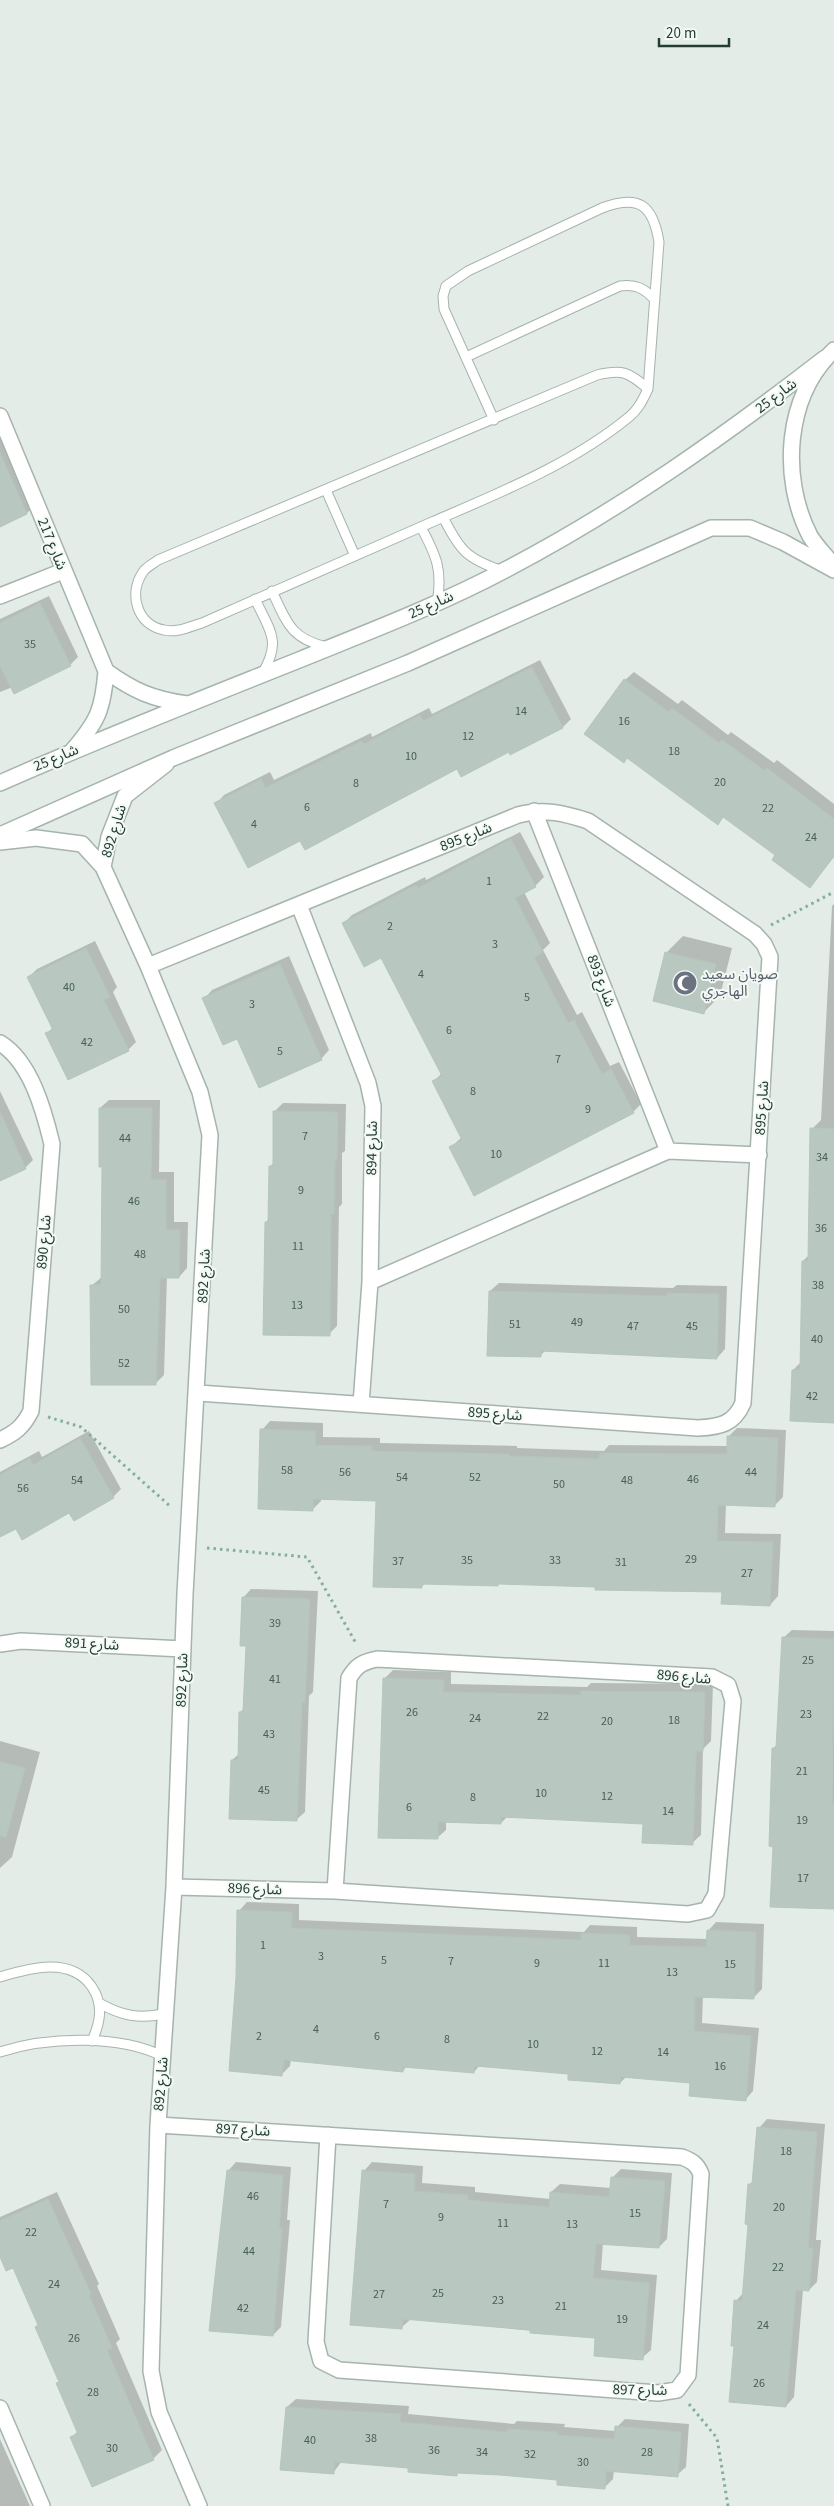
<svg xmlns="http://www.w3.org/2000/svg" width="834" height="2506" viewBox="0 0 834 2506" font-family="'Source Sans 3','Noto Sans Arabic',sans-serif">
<rect width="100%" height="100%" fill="#e3ece7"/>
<path fill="#0003" d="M0 438 11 463 15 461 35 505 27 513 0 525Z
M49 596 78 657 70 665 0 692V619Z
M540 660 571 719 563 727 511 754 509 750 458 767 301 840 216 804 224 795 270 772 274 780 371 733 372 737 429 708 432 714Z
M634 672 678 704 682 700 728 735 731 732 774 763 777 760 834 804V857L810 886 777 855 724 816 718 823 625 680Z
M520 832 544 877 535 886 524 892 550 943 543 950 577 1015 582 1012 610 1066 619 1062 641 1104 633 1112 450 1148 462 1137 433 1082 442 1073 382 956 343 924 352 915 425 877 426 880Z
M834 904V1422L793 1370 801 1362 803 1261 809 1255 812 1129 821 1120 832 906Z
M683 936 732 948 720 996 704 1012 666 953Z
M95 941 117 987 113 992 136 1042 128 1050 47 1034 53 1027 29 977 37 969Z
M289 956 329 1050 321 1059 238 1038 204 999 212 990Z
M0 1091 33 1160 25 1168 0 1180Z
M109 1100H160L159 1172H174V1222H188L187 1268 179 1277 167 1276 164 1375 155 1384 91 1286 102 1277 103 1166 100 1108Z
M283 1103 346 1104 345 1151 342 1153V1204L339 1207 337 1326 329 1334 266 1222 269 1219 270 1167 274 1162 275 1111Z
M499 1283 673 1288 677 1285 727 1286 725 1349 717 1358 546 1350 540 1356 490 1291Z
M270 1421 323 1423V1437L380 1438V1443L517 1446V1448L604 1451 609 1445 728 1446V1437L737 1428 786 1430 783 1497 775 1505 726 1504 725 1533 781 1534 778 1596 770 1605 723 1590 500 1583 498 1585 426 1583 421 1587 378 1499 321 1498V1501L312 1510 262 1430Z
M89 1431 121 1489 113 1497 16 1527 0 1536V1472L39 1451 42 1457Z
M251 1589 318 1591 313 1692 309 1696 305 1812 296 1820 232 1760 239 1754 240 1712 245 1708 247 1645 243 1598Z
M792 1630 834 1631V1907L774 1845 773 1749 777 1744 783 1638Z
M393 1670 451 1672V1684L587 1687 591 1683 713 1684 711 1741 703 1749 701 1835 692 1843 644 1823 508 1816 501 1823 446 1821V1830L437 1838 384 1679Z
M0 1741 40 1752 12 1857 0 1868Z
M247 1902 299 1904V1920L584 1932 590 1925 637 1927V1937L708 1939V1931L716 1922 764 1924 762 1989 753 1998 703 1996 702 2023 759 2028 753 2091 745 2100 691 2081 627 2076 620 2083 570 2073 480 2065 474 2072 407 2066 403 2071 291 2059 290 2066 282 2074 238 1977 239 1911Z
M767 2119 825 2124 816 2240H821L817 2282 809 2290H803L794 2397 786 2406 736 2345V2301L744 2292 750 2223V2184L754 2180 759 2128Z
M236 2162 291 2167 287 2220H290L281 2327 273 2335 228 2171Z
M372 2162 423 2166 422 2183 475 2187V2192L551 2199V2192L560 2184 611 2188 612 2178 621 2169 672 2173 667 2239 659 2247 603 2243 601 2270 657 2275 651 2350 642 2358 597 2337 411 2319 402 2327 364 2171Z
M57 2192 99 2284 97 2286 120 2339 116 2343 162 2450 154 2458 93 2485 72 2437 78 2431 39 2324 14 2266 0 2254V2217Z
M296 2399 409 2406 408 2414 514 2424 517 2421 565 2424 564 2427 616 2431 617 2427 625 2419 689 2424 686 2467 677 2475 614 2470 613 2479 604 2488 558 2479 459 2472 456 2474 409 2467 342 2461 333 2473 287 2407Z
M0 2439 30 2506H0Z"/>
<path fill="#b8c7c0" stroke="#b5c6bd" d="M0 453 27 514 0 527Z
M40 603 71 666 14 694 0 666V623Z
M532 667 563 728 510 755 509 752 461 777 457 769 305 850 300 841 248 868 214 803 261 779 265 788 362 741 364 744 420 715 423 721Z
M624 679 669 712 672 708 719 743 722 740 765 771 767 768 834 819V856L810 888 772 860 775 855 723 817 718 825 627 758 624 763 584 734Z
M511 839 536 887 515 898 543 952 534 957 568 1023 574 1020 602 1074 611 1069 634 1113 474 1196 449 1147 462 1140 432 1081 442 1076 381 958 364 967 342 923 416 885 418 888Z
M86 948 110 997 104 1000 129 1051 68 1080 45 1033 53 1030 27 977Z
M665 952 716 964 704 1014 653 1001Z
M280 964 322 1060 259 1088 237 1039 223 1045 202 998Z
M99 1108H152L151 1180H166V1230H180L179 1278H160L156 1385H91L90 1285H101L102 1167H99Z
M273 1111 338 1112 337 1160H335L334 1214H331L330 1336 263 1335 265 1222H268L269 1166H273Z
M0 1112 26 1169 0 1181Z
M810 1128 834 1129V1423L790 1421 792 1370H800L802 1261H808Z
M489 1291 667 1296V1293L719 1294 717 1359 541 1351V1357L487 1356Z
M260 1429 316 1431 315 1445 372 1446V1451L509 1454V1456L599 1459 600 1453 727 1454V1436L778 1438 775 1507 718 1505 717 1541 773 1542 770 1606 721 1604 722 1592 595 1590V1587L498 1584V1586L422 1584V1588L373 1587 376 1501 313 1499V1511L258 1509Z
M80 1438 114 1498 74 1521 69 1513 22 1540 16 1529 0 1537V1475L30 1458 33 1465Z
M242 1597 310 1599 305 1702H302L297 1821 229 1819 231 1760H238L239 1712H243L246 1646H240Z
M782 1637 834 1639 832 1804H834V1909L770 1907 773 1847 769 1846 772 1748H776Z
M383 1678 444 1680 443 1692 581 1695V1691L705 1692 703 1751H696L693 1845 642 1843 643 1824 501 1817V1824L438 1822V1839L378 1838Z
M0 1762 25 1768 6 1837 0 1836Z
M237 1910 292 1912 291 1928 581 1940V1933L630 1935 629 1945 706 1947 707 1930 756 1932 754 1999 695 1997 694 2031 751 2036 746 2101 689 2096 690 2083 621 2077 620 2084 568 2080V2074L475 2066 474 2073 403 2067V2072L284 2060 282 2076 229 2071 236 1977Z
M757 2127 817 2132 808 2248H813L809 2291 796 2290 786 2407 729 2402 734 2346H731L734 2300 742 2301 748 2225 745 2224 748 2184H752Z
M227 2170 283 2175 279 2228H282L273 2336 209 2331Z
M362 2170 415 2174 414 2191 468 2195 467 2200 549 2207 550 2192 609 2197 611 2177 665 2181 659 2248 596 2244 593 2278 649 2283 643 2360 594 2356 595 2338 530 2333V2330L403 2319 402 2329 350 2325Z
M48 2199 91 2294 89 2295 112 2348 107 2350 154 2460 92 2487 70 2437 78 2434 56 2383 59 2382 35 2327 38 2325 13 2268 6 2271 0 2257V2221Z
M286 2407 401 2414 400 2422 507 2432 508 2429 557 2432V2435L614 2439 615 2426 681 2432 678 2477 606 2471 605 2489 557 2485V2480L500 2475 457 2473V2476L408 2472V2468L335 2462 334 2474 280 2470Z"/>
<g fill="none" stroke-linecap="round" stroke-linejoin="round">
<defs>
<path id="service" d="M466 357 620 286C636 284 644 288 655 300
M494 420 444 309 443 296 446 286 468 271 602 208C639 194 653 205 659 242L648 389C643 399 639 409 629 417 572 464 499 493 432 522 355 556 278 589 202 623 189 627 177 633 164 630 137 625 128 594 143 572 146 567 153 564 158 560L597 375C622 369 629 372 648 389
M326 490 355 556
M443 517C460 551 467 559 503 571
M421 527C436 555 443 570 437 603
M272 591C287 623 291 639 327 647
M255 599C270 631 282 641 262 674
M0 1977C30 1968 71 1956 92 1987 104 2005 100 2023 92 2041
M99 2003C122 2016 139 2019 164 2014
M0 2052C46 2037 120 2034 164 2057"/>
<path id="minor" d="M0 416 106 671C103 709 98 721 73 750
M0 596 63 571
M106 671C134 691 152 699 187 704
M534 811 668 1151 759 1155
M0 842 36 838 82 844 103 867 148 966 200 1092 210 1135 185 1594 174 1887 158 2125 151 2371 159 2412 199 2506
M103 867 109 837 125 796 166 764
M299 905 368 1083 373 1106 370 1282 361 1404
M148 966 518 815C542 808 564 813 588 821L755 934 764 944 770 957 743 1403C734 1424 720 1427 698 1428L198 1393
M0 1043C31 1062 44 1111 52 1144L31 1411C23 1427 15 1433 0 1440
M370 1282 668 1151
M0 1644 21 1641 183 1649
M174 1887 335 1891 688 1914 707 1910 716 1894 733 1701 728 1685 712 1677 377 1659C362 1662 356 1666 349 1678L335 1891
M158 2125 682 2157C692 2161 697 2164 701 2174L688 2375 677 2390 658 2393 339 2370 321 2361 316 2342 328 2135
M0 2408 42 2506"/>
<path id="tertiary" d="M834 350C785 396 780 478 810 536 816 546 826 556 834 566
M0 783C99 739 199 700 299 660 368 632 439 605 505 570 620 510 723 437 825 358
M0 835 173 758 408 663 711 528H750L783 542 834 570"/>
</defs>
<use href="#service" stroke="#a6b4ad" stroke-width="11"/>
<use href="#minor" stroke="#a6b4ad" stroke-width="18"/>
<use href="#tertiary" stroke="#a6b4ad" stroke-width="18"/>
<path stroke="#84af9d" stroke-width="3" stroke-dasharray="2.5 4" stroke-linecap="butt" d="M771 925 834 892
M48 1417 81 1427 170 1506
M207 1548 307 1557 357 1645
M689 2404 717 2438 728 2506"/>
<use href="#service" stroke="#fff" stroke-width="9"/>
<use href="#minor" stroke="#fff" stroke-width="15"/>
<use href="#tertiary" stroke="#fff" stroke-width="15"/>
</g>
<defs>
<symbol id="mosque-disc" viewBox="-11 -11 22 22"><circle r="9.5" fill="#6b7280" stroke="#f3f9f5"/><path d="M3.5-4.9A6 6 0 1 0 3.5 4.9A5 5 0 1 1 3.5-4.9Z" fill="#fff"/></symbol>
</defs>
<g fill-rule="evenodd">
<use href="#mosque-disc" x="671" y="969" width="28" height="28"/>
</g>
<g text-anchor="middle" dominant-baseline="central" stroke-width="4" stroke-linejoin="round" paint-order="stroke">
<g font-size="12" fill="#486056">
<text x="30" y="644">35</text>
<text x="521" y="711">14</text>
<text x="624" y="721">16</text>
<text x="468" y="736">12</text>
<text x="674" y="751">18</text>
<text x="411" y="756">10</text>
<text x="720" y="782">20</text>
<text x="356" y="783">8</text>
<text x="307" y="807">6</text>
<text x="768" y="808">22</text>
<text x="254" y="824">4</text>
<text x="811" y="837">24</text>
<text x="489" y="881">1</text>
<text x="390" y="926">2</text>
<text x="495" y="944">3</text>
<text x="421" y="974">4</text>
<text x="69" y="987">40</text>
<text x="527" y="997">5</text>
<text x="252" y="1004">3</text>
<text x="449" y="1030">6</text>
<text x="87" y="1042">42</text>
<text x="280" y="1051">5</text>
<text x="558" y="1059">7</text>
<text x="473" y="1091">8</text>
<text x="588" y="1109">9</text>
<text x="305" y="1136">7</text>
<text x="125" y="1138">44</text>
<text x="496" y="1154">10</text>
<text x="822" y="1157">34</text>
<text x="301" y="1190">9</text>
<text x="134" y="1201">46</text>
<text x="821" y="1228">36</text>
<text x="298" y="1246">11</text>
<text x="140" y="1254">48</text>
<text x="818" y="1285">38</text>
<text x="297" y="1305">13</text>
<text x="124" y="1309">50</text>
<text x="577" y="1322">49</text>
<text x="515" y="1324">51</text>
<text x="633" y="1326">47</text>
<text x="692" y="1326">45</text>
<text x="817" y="1339">40</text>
<text x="124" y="1363">52</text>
<text x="812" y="1396">42</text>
<text x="287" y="1470">58</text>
<text x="345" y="1472">56</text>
<text x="751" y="1472">44</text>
<text x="402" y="1477">54</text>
<text x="475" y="1477">52</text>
<text x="693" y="1479">46</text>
<text x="77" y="1480">54</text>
<text x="627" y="1480">48</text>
<text x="559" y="1484">50</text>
<text x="23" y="1488">56</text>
<text x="691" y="1559">29</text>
<text x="467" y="1560">35</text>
<text x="555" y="1560">33</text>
<text x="398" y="1561">37</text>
<text x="621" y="1562">31</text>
<text x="747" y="1573">27</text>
<text x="275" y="1623">39</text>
<text x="808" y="1660">25</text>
<text x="275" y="1679">41</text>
<text x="412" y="1712">26</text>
<text x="806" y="1714">23</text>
<text x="543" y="1716">22</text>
<text x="475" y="1718">24</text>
<text x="674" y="1720">18</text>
<text x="607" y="1721">20</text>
<text x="269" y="1734">43</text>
<text x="802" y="1771">21</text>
<text x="264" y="1790">45</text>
<text x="541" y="1793">10</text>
<text x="607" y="1796">12</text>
<text x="473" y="1797">8</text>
<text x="409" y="1807">6</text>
<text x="668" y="1811">14</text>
<text x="802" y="1820">19</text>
<text x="803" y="1878">17</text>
<text x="263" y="1945">1</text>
<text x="321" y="1956">3</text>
<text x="384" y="1960">5</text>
<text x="451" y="1961">7</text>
<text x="537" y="1963">9</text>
<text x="604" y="1963">11</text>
<text x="730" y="1964">15</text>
<text x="672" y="1972">13</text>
<text x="316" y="2029">4</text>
<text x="259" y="2036">2</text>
<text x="377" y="2036">6</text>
<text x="447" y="2039">8</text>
<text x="533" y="2044">10</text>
<text x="597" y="2051">12</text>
<text x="663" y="2052">14</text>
<text x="720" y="2066">16</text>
<text x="786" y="2151">18</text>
<text x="253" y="2196">46</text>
<text x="386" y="2204">7</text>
<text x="779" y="2207">20</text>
<text x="635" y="2213">15</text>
<text x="441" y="2217">9</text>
<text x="503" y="2223">11</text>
<text x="572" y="2224">13</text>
<text x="31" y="2232">22</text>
<text x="249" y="2251">44</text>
<text x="778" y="2267">22</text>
<text x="54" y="2284">24</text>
<text x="438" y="2293">25</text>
<text x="379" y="2294">27</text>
<text x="498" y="2300">23</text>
<text x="561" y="2306">21</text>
<text x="243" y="2308">42</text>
<text x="622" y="2319">19</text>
<text x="763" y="2325">24</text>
<text x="74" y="2338">26</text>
<text x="759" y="2383">26</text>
<text x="93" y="2392">28</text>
<text x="371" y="2438">38</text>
<text x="310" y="2440">40</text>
<text x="112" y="2448">30</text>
<text x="434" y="2450">36</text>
<text x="482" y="2452">34</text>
<text x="647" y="2452">28</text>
<text x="530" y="2454">32</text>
<text x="583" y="2462">30</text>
</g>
<g font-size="15" fill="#233d33" stroke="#f3f9f5">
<text transform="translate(776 396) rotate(-37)">شارع 25</text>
<text transform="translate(52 544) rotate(68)">شارع 217</text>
<text transform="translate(431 605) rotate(-24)">شارع 25</text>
<text transform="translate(56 758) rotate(-23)">شارع 25</text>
<text transform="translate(114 831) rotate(-73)">شارع 892</text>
<text transform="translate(466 837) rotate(-22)">شارع 895</text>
<text transform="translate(601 981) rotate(69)">شارع 893</text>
<text transform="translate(762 1108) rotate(-86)">شارع 895</text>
<text transform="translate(372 1148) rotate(-89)">شارع 894</text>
<text transform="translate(44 1242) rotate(-85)">شارع 890</text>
<text transform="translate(204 1276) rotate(-87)">شارع 892</text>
<text transform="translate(495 1414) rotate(4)">شارع 895</text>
<text transform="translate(92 1644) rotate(3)">شارع 891</text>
<text transform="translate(684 1677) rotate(5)">شارع 896</text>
<text transform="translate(182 1680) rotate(-88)">شارع 892</text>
<text transform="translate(255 1889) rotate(2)">شارع 896</text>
<text transform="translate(161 2084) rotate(-85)">شارع 892</text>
<text transform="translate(243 2130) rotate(3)">شارع 897</text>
<text transform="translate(640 2390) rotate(1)">شارع 897</text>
</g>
<g font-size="15" fill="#5b616d" stroke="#f3f9f5" text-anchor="start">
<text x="702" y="974">صويان سعيد<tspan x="702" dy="17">الهاجري</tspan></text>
</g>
</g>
<path d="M659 38v8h70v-8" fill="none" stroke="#233d33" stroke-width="2.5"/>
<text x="666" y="38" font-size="15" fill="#233d33" stroke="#f3f9f5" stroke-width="4" paint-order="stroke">20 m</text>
</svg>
